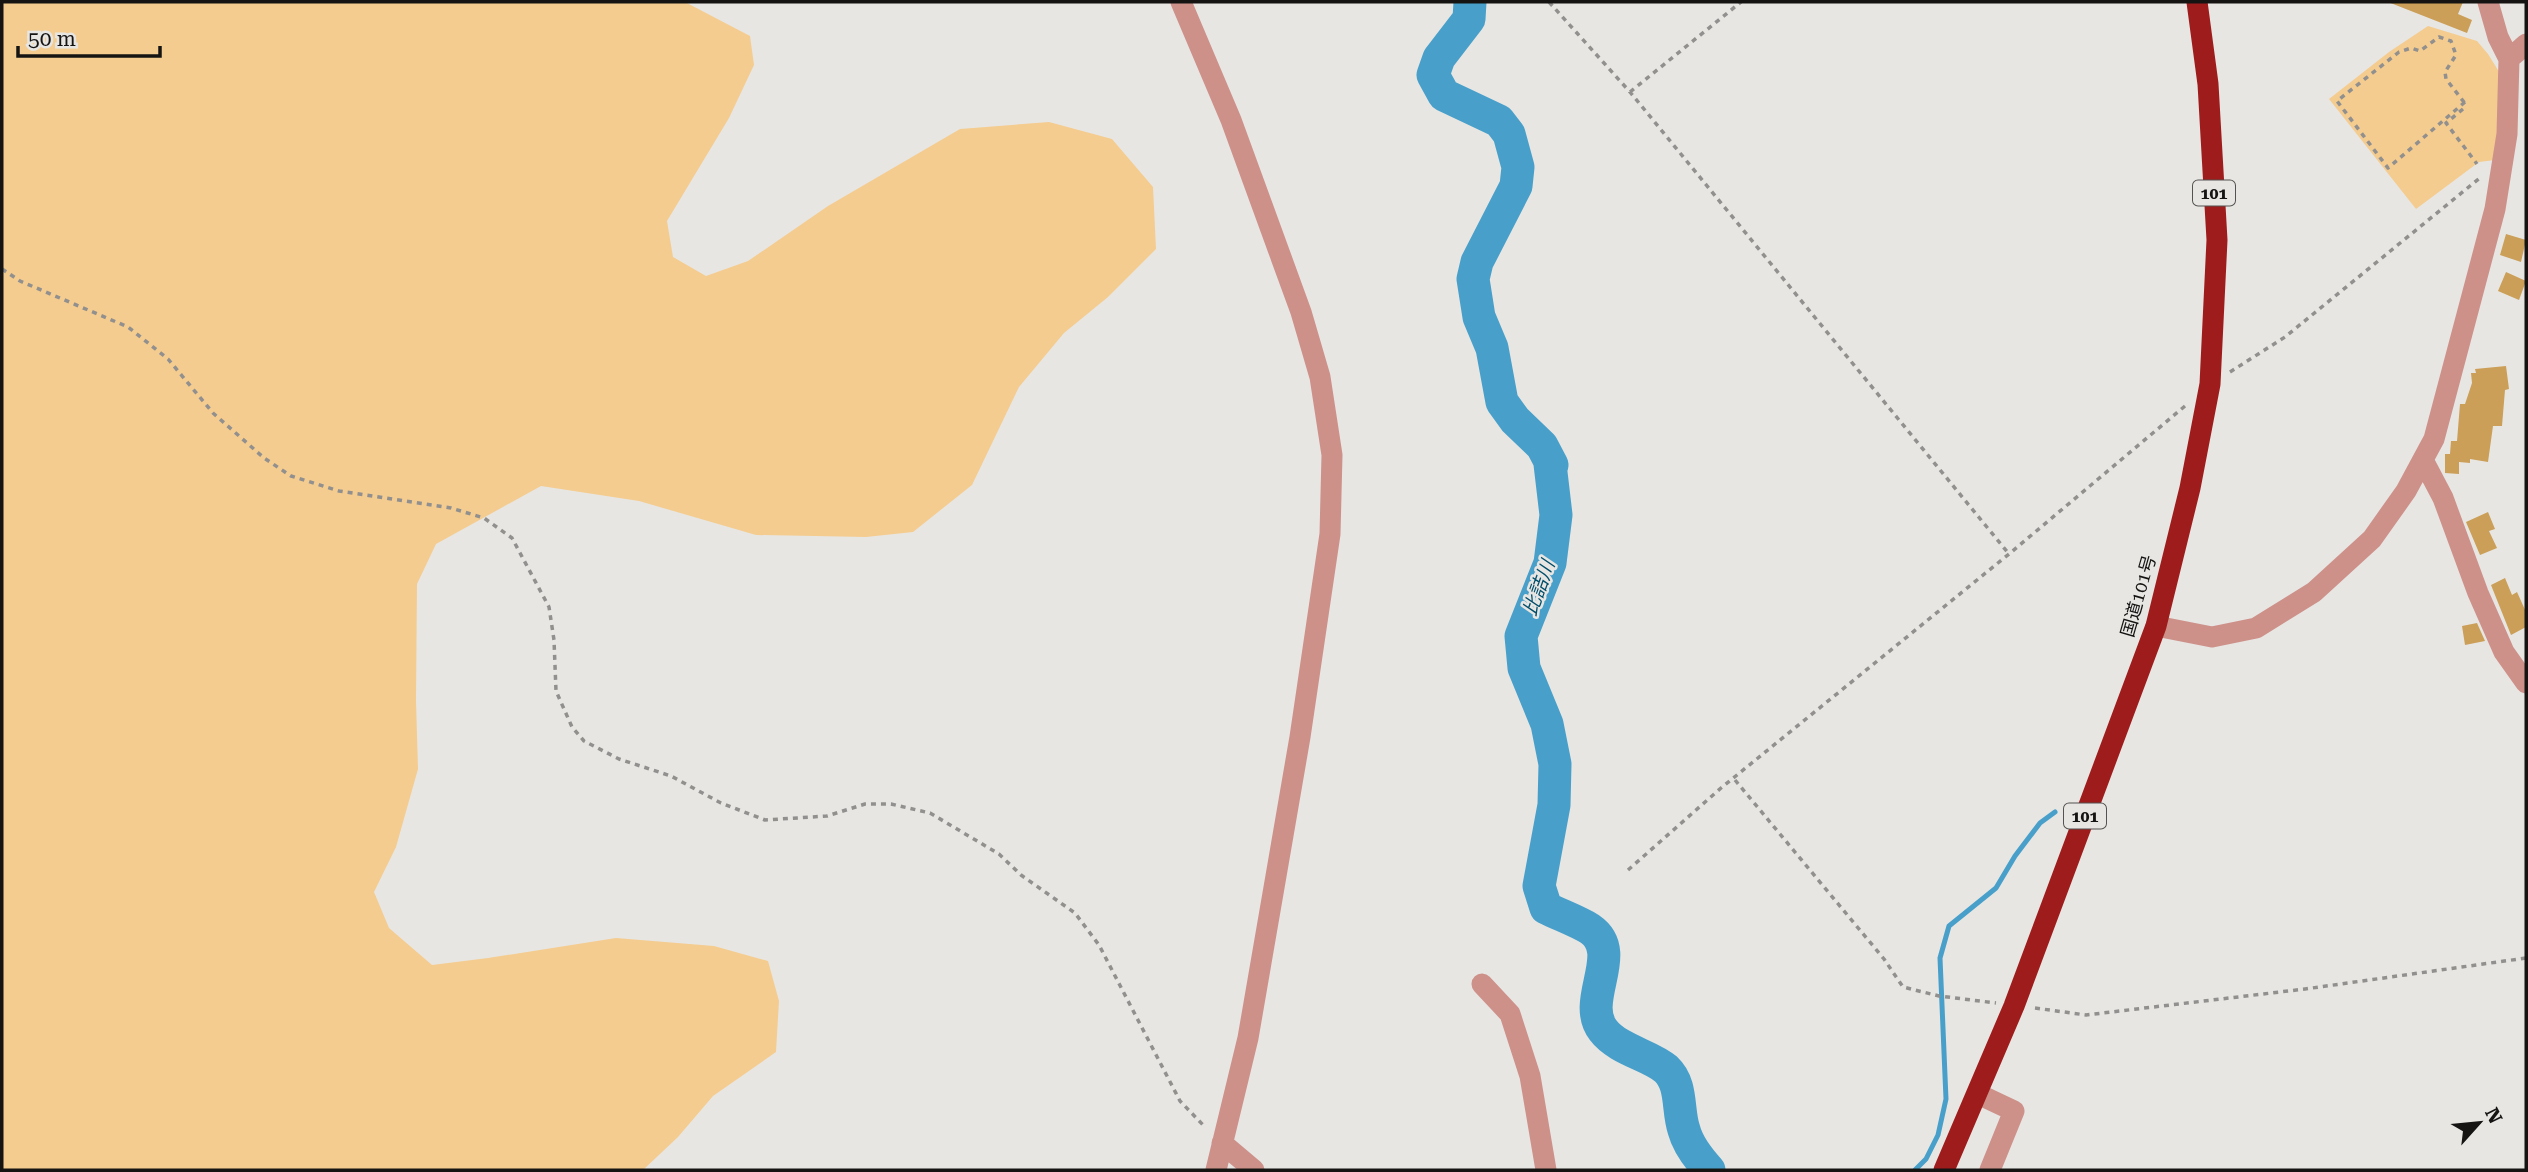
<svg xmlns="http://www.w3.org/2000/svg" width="2528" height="1172" viewBox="0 0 2528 1172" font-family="'Roboto Serif','Noto Sans JP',serif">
<rect width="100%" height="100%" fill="#e8e6e3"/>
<path fill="#f4cc8f" d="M2 2H685L750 36 754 65 729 118 667 221 673 257 706 276 748 261 828 206 960 129 1049 122 1112 139 1153 187 1156 249 1108 297 1064 333 1019 387 972 485 913 532 866 537 756 535 639 501 541 486 436 544 417 584 416 701 418 769 396 847 374 892 389 928 432 965 488 958 616 938 714 946 768 961 779 1001 776 1052 713 1096 678 1137 643 1170H2Z
M2428 26 2477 41 2488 54 2506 83 2503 159 2479 162 2416 209 2329 99 2389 52Z"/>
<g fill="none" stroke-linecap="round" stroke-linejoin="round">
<path stroke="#48a0ca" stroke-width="5" d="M1915 1170 1926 1159 1938 1135 1946 1099 1940 958 1949 926 1996 888 2015 856 2040 823 2055 812"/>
<path stroke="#48a0ca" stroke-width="33" d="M1470 2 1469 19 1439 58 1433 75 1444 95 1499 121 1509 134 1518 167 1516 186 1477 262 1473 279 1479 317 1492 348 1502 402 1515 420 1542 446 1552 465 1550 464 1556 515 1550 563 1521 636 1524 668 1547 724 1555 764 1554 805 1539 886 1546 908C1560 915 1577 921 1590 929 1625 953 1580 1000 1603 1030 1618 1050 1650 1055 1666 1069 1683 1085 1677 1110 1684 1130 1688 1145 1699 1159 1709 1170"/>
</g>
<path fill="#cb9f57" d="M2388 2H2463L2458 14 2472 20 2467 33Z
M2506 234 2526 240 2521 262 2500 255Z
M2506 272 2526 281 2519 300 2498 291Z
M2506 366 2509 389 2505 390 2502 426H2493L2488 462 2470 459V463L2459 462V474L2445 473V454H2450L2451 441H2457L2460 404H2465L2472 383 2471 373H2476L2475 369Z
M2488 512 2495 529 2489 531 2497 548 2480 555 2466 522Z
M2505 578 2512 595 2517 592 2526 612V627L2511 635 2491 585Z
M2477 623 2485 641 2465 645 2462 626Z"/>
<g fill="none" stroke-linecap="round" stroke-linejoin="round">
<path stroke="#92908e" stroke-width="3.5" stroke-dasharray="5 5" stroke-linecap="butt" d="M1549 2 1630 92 2009 554
M1630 92 1741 2
M2465 102 2388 168 2337 101 2399 52 2411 48 2420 51 2439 37 2451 41 2456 55 2445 72 2446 79 2467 106
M2463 109 2446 123 2477 164
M2 269 20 281 128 327 168 359 213 413 264 458 291 476 339 491 451 508 484 518 512 538 549 607 554 640 556 691 572 727 584 741 619 759 671 776 721 803 765 820 827 816 865 804H891L930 813 999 854 1021 875 1075 913 1099 945 1180 1101 1205 1127
M2230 372 2285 337 2481 177
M1735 780 1884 959 1903 987 1939 996 1996 1003
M1628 870 1721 788 2009 554 2185 406
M2035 1008 2086 1015 2305 989 2526 958"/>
<path stroke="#cd918a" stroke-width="21" d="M1181 2 1231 120 1301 312 1320 377 1332 455 1330 534 1300 737 1248 1038 1216 1170
M2509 59 2526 44
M2423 460 2443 498 2478 593 2504 652 2526 683
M2156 626 2212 637 2256 628 2314 592 2372 539 2406 491 2434 439 2495 209 2507 134 2509 59 2498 37 2488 2
M1482 984 1510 1014 1530 1076 1546 1170
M1978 1094 2014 1111 1990 1170
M1222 1143 1254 1170"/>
<path stroke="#9e1d1c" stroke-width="21" d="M1944 1170 2014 1006 2156 626 2190 488 2210 384 2217 240 2208 84 2197 2"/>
</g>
<g text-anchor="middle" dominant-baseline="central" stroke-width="5" stroke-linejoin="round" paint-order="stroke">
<g fill="#e8e6e3" stroke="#545351" stroke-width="2">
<rect x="2193" y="180.5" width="42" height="25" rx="5"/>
<rect x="2064" y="803.5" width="42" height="25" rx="5"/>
</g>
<g font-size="16" font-weight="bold" fill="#151413">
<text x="2214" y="193">101</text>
<text x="2085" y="816">101</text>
</g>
<g font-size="18" fill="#151413" stroke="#e8e6e3">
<text transform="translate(2138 596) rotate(-74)">国道101号</text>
</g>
<g font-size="19" font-style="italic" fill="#014e6b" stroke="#e8e6e3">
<text transform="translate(1539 588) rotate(-70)">比詰川</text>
</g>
</g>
<rect width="2528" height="1172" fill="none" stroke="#151413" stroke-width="7"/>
<g transform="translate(2479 1123) rotate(63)" stroke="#e8e6e3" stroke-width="5" paint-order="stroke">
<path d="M0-5L12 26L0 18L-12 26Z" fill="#151413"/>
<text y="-10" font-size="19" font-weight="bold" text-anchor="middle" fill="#151413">N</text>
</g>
<path d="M18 46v10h142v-10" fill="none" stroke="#151413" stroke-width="3.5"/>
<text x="28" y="46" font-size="21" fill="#151413" stroke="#e8e6e3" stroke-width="5" paint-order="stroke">50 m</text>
</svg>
